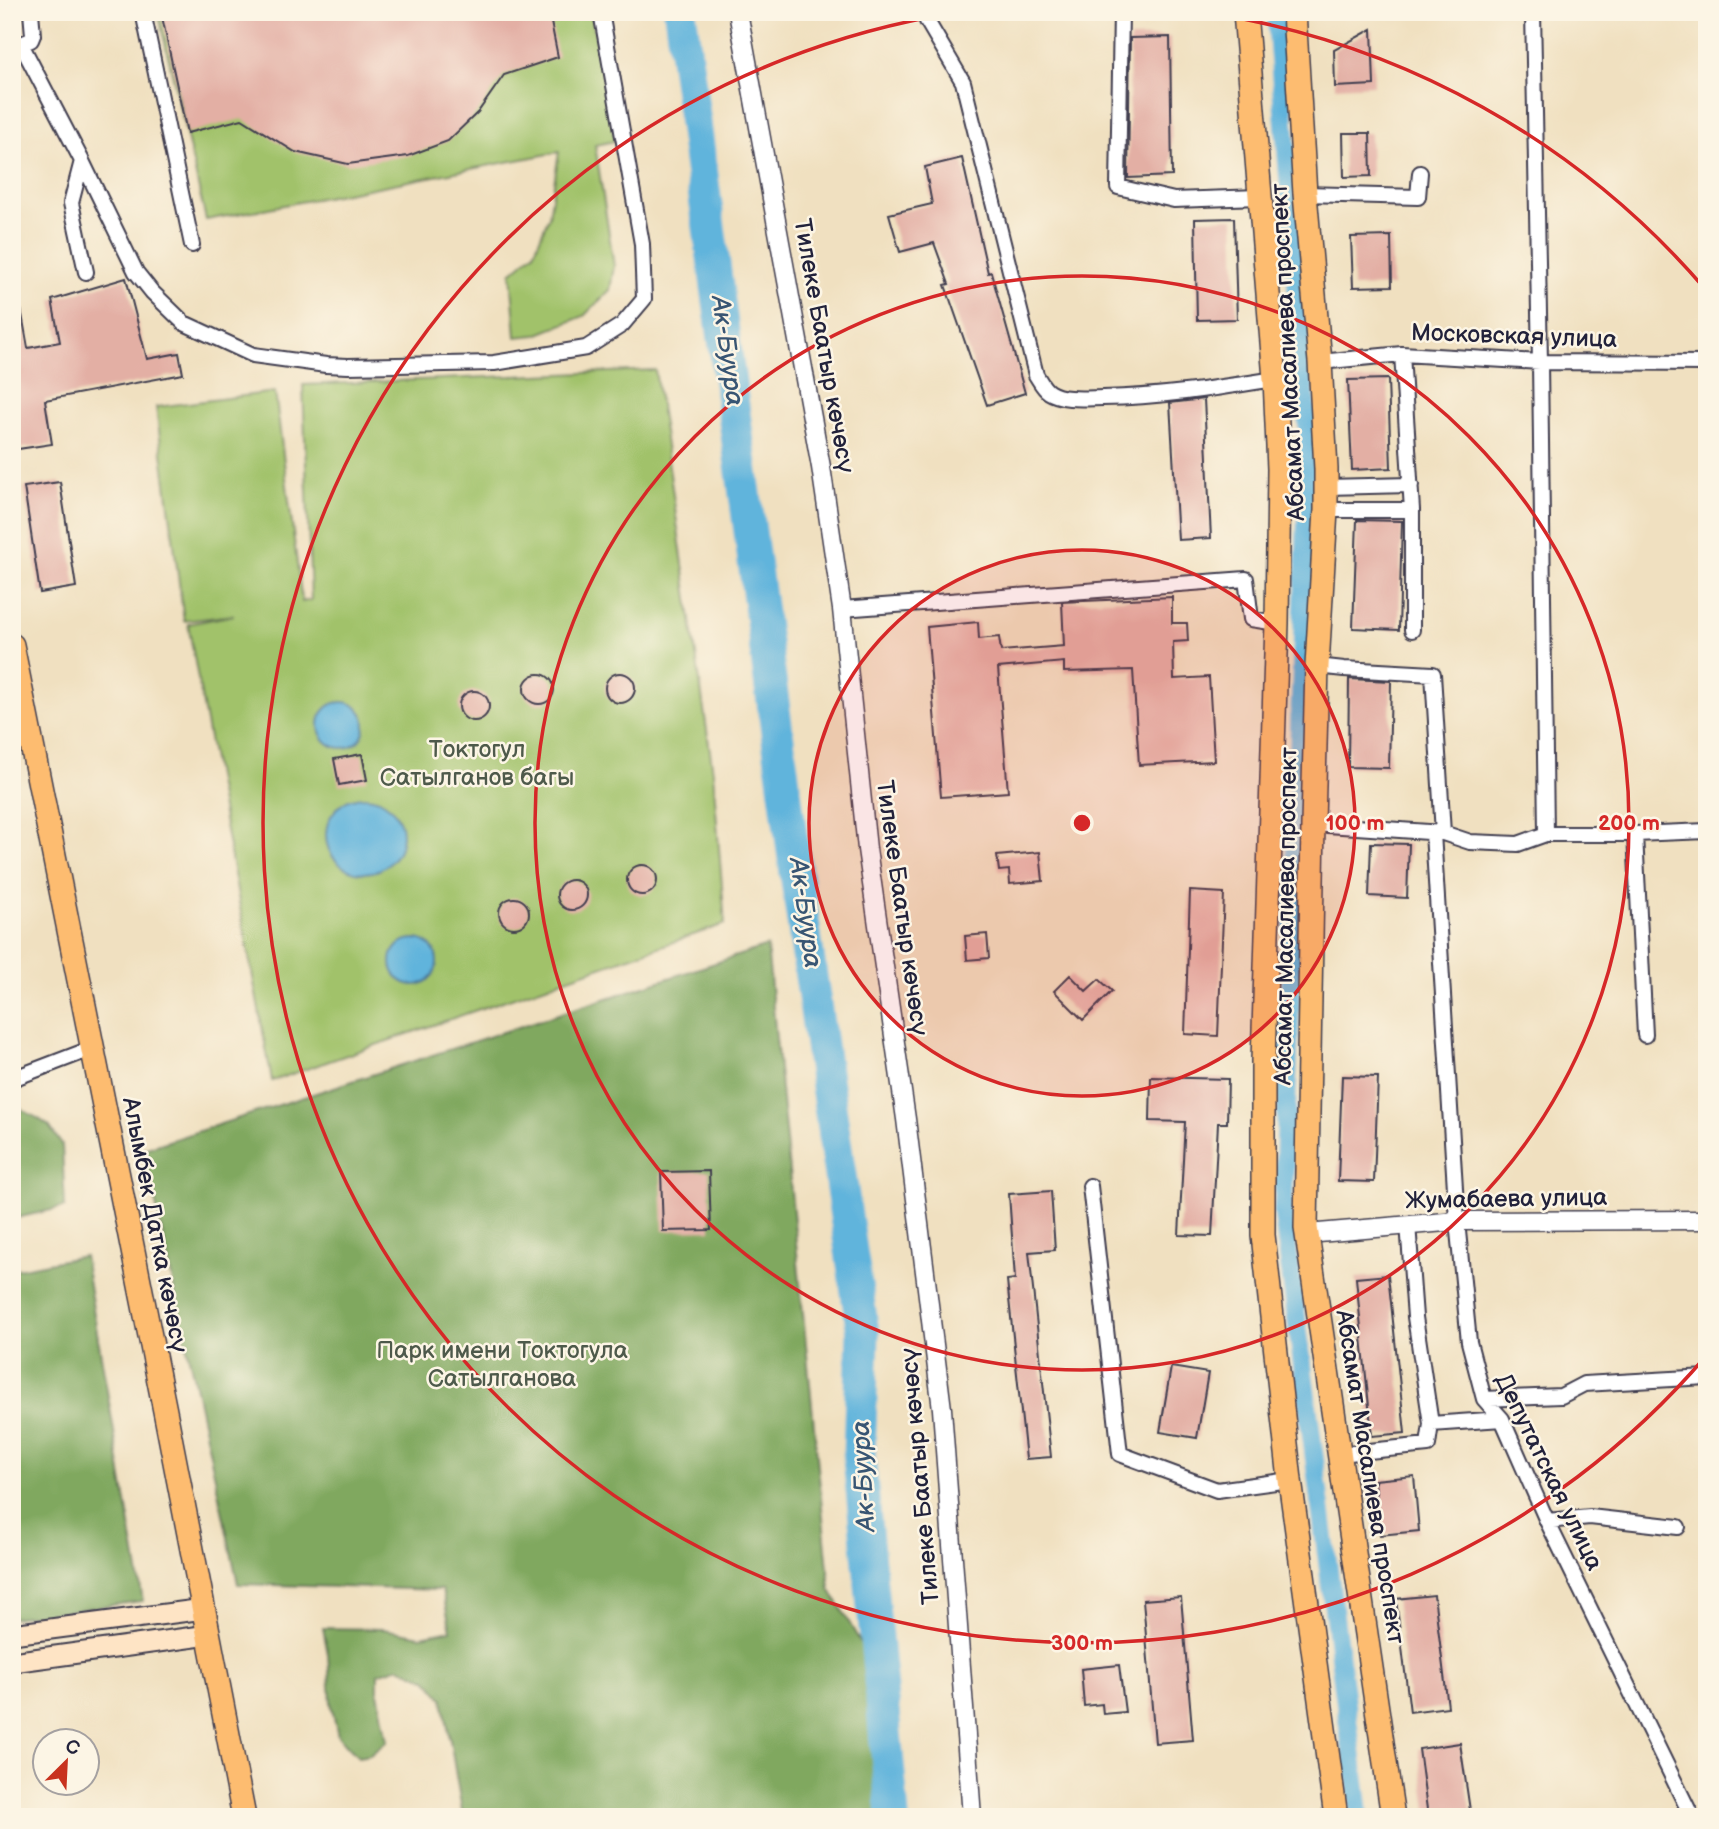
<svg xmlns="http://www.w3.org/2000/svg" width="1719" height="1829" viewBox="0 0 1719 1829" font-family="'Balsamiq Sans',sans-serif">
<rect width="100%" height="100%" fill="#fcf5e5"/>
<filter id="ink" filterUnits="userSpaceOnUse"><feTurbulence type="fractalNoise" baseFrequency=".0143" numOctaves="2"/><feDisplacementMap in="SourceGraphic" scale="14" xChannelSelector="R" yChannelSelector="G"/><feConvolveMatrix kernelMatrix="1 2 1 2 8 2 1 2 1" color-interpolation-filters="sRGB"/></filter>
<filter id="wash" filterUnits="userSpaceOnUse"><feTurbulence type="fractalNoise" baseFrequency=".00686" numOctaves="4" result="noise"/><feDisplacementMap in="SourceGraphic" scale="28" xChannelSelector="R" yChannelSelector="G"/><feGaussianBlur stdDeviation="1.57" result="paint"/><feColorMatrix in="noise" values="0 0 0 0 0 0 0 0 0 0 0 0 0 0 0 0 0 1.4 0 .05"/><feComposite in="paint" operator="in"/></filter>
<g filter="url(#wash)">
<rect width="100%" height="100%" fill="#f0e0c0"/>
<path fill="#a1c26a" stroke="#627252" stroke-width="2" d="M158 12H591L615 141 595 145 614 266 610 290 584 316 536 335 516 337 511 273 534 253 549 216 559 152 206 220Z
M655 370 713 772 725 924 272 1081 188 624 234 615 184 621 156 407 275 392 302 602 311 600 303 385Z"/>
<path fill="#80a85e" stroke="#51654c" stroke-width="2" d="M767 946 830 1589 870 1659 884 1817H463L443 1699 427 1679 399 1667 378 1674V1692L387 1741 370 1755 358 1757 338 1736 331 1703 328 1654 323 1628 383 1629 421 1636 451 1630 442 1590 238 1584 144 1149Z
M12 1104 39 1119 49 1126 62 1145 65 1207 12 1219Z
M84 1256 143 1601 12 1618V1270Z"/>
<path fill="#61b4dc" stroke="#426b8c" stroke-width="2" d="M319 725a23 23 0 1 1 46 0a23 23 0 1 1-46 0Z
M326 835a38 38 0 1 1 76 0a38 38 0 1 1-76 0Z
M391 962a23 23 0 1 1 46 0a23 23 0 1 1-46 0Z"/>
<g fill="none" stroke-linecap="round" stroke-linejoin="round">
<path stroke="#61b4dc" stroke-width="19" d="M1276 12 1309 447 1283 1212 1360 1817"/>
<path stroke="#61b4dc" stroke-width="33" d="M680 12 796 873 863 1333 859 1457 893 1817"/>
</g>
<g id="blocks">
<path fill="#e3afa4" d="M161 12H549L558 57 504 75 478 112 448 141 408 156 348 164 295 152 242 119 187 133Z
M1372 29 1374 85 1335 87 1334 50Z
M1170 37 1172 176 1128 178 1130 38Z
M1343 133H1370L1371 176 1344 177Z
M962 158 988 273 991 272 1025 393 987 405 945 285 949 284 934 243 900 252 889 214 932 204 925 167Z
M1234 218 1237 319 1197 320 1195 219Z
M1391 236 1392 286 1353 287 1351 237Z
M126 278 147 359 179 353 183 374 45 400 52 444 18 449 12 415V304L20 303 28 348 60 342 52 300Z
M1388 379 1391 468 1352 470 1348 380Z
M1204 399 1211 538 1178 540 1170 403Z
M60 482 76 587 40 593 24 487Z
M1357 520 1402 521 1399 630 1353 628Z
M1172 597V623H1187L1188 641 1173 642 1174 679 1209 677 1214 761 1139 765 1133 670 1064 672V662L998 668 1008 792 941 797 927 627 978 622 979 639 999 637 1001 651 1064 646 1062 602Z
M605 688a15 15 0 1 1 30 0a15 15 0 1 1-30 0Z
M524 689a15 15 0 1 1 30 0a15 15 0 1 1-30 0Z
M1349 679 1391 681 1389 768 1348 767Z
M459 706a15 15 0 1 1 30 0a15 15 0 1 1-30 0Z
M362 754 367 780 339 785 334 759Z
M1371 843 1409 844 1407 898 1369 896Z
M1040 852 1043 881 1010 884 1009 870 999 871 997 856Z
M627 880a15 15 0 1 1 30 0a15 15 0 1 1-30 0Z
M557 895a15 15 0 1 1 30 0a15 15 0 1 1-30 0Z
M1190 891 1224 893 1218 1036 1185 1034Z
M499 913a15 15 0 1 1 30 0a15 15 0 1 1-30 0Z
M987 934 989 958 967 960 965 936Z
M1070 975 1086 991 1099 979 1112 991 1083 1020 1054 991Z
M1342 1076 1378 1077 1374 1182 1338 1181Z
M1151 1077 1228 1079 1227 1123H1218L1212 1236 1179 1235 1185 1122 1150 1121Z
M709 1171 711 1230 663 1231 661 1172Z
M1051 1191 1055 1250 1029 1252 1051 1457 1026 1459 1007 1280 1015 1279 1009 1194Z
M1388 1275 1405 1433 1372 1436 1356 1278Z
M1171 1367 1208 1373 1197 1438 1160 1432Z
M1414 1476 1419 1531 1380 1535 1375 1480Z
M1434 1595 1448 1707 1410 1712 1396 1599Z
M1181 1597 1193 1740 1155 1743 1143 1600Z
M1119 1665 1125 1712 1103 1714 1102 1704 1084 1706 1081 1669Z
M1460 1743 1471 1817H1428L1419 1749Z"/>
</g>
</g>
<g filter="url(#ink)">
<use href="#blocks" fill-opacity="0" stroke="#413e4f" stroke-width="2"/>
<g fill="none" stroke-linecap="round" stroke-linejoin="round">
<defs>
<path id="minor" d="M143 12 192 245
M924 12 927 21 963 82 1036 375C1040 381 1043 388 1049 392 1063 401 1087 398 1103 398 1162 397 1217 388 1275 379
M1121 12 1118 187 1174 200 1259 197
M1533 12 1540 362 1546 834
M12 43 21 44 82 161 136 272 152 292 184 323 253 355 326 365 348 366 494 363 586 348 622 325 644 299 642 244 601 12
M21 44 31 40 33 35 31 12
M82 161 71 203 86 272
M1305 194 1418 197 1420 173
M1402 354 1412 510V630
M1320 362 1402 354 1540 362 1707 363
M1326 487 1411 485
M1326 510H1412
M842 609 1246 579 1251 619 1277 623
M1317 666 1344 669 1433 674 1443 833
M1313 824 1443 833 1470 842 1518 844 1546 834H1635L1707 831
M1433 833 1457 1221 1469 1342 1484 1399 1502 1419 1547 1521 1690 1813
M1635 834 1645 1035
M12 1079 93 1048
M1090 1186 1120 1454 1217 1490 1290 1480
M1484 1399 1561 1396 1584 1384 1707 1377
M1431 1424 1502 1419
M1339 1454 1428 1445 1431 1424 1415 1317 1408 1224
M1547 1521 1590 1517 1678 1527"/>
<path id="tertiary" d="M738 12 821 467 842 609 867 849 906 1119 942 1409 972 1817
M1307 1234 1457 1221 1707 1220"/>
<path id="secondary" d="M12 1634 204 1609
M12 1662 209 1635"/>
<path id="primary" d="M1245 12 1275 379 1279 469 1277 623 1263 1061V1235L1290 1480 1336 1817
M1294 12 1305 194 1320 362 1326 469V510L1317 666 1313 824 1306 1228 1393 1817
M12 645 167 1421 244 1817"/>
</defs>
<use href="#minor" stroke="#413e4f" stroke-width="18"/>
<use href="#tertiary" stroke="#413e4f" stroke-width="21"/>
<use href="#secondary" stroke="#413e4f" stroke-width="23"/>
<use href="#primary" stroke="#413e4f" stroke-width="26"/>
<use href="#minor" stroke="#fff" stroke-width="14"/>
<use href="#tertiary" stroke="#fff" stroke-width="18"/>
<use href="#secondary" stroke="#fee4c5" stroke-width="19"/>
<use href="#primary" stroke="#fdbc6f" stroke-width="23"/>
</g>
</g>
<circle cx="1082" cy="823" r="273" fill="#d62828" fill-opacity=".12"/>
<g fill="none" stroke="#d62828" stroke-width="3.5">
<circle cx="1082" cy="823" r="273"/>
<circle cx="1082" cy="823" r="547"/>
<path d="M1706 1356A820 820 0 1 1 954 13M1210 13A820 820 0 0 1 1706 290"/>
</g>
<g text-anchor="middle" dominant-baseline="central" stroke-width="5" stroke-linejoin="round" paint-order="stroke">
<g font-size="24" fill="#22223b" stroke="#fcf5e5">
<text transform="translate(1514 336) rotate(2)">Московская улица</text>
<text transform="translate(824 346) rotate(80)">Тилеке Баатыр көчөсү</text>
<text transform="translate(1288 352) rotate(-93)">Абсамат Масалиева проспект</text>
<text transform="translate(902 908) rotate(82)">Тилеке Баатыр көчөсү</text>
<text transform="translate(1286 916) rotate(-89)">Абсамат Масалиева проспект</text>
<text transform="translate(1506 1199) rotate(-1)">Жумабаева улица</text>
<text transform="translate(155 1225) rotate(79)">Алымбек Датка көчөсү</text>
<text transform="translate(1549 1472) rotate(64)">Депутатская улица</text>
<text transform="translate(920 1476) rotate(-95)">Тилеке Баатыр көчөсү</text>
<text transform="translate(1370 1477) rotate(81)">Абсамат Масалиева проспект</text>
</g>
<g font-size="24" fill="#4e5a4b" stroke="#fcf5e5">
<text x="477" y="749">Токтогул<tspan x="477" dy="28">Сатылганов багы</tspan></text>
<text x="502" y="1350">Парк имени Токтогула<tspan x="502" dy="28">Сатылганова</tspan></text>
</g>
<g font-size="26" font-style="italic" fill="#385573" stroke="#fcf5e5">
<text transform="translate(727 351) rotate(82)">Ак-Буура</text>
<text transform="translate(805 913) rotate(82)">Ак-Буура</text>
<text transform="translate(864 1476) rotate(-93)">Ак-Буура</text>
</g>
</g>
<circle cx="1082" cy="823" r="10" fill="#d62828" stroke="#fcf5e5" stroke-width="3.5"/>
<g font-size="21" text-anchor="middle" font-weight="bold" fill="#d62828" stroke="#fcf5e5" stroke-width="5" stroke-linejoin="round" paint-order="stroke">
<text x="1355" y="830">100 m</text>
<text x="1629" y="830">200 m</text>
<text x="1082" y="1650">300 m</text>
</g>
<rect width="1719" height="1829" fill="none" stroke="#fcf5e5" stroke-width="42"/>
<g transform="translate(66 1762) rotate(24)"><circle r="33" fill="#fcf5e5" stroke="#a5a1a1" stroke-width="2"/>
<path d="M0-5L12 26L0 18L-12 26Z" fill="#c8321e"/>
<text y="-10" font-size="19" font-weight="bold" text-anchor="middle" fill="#22223b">С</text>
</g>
</svg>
